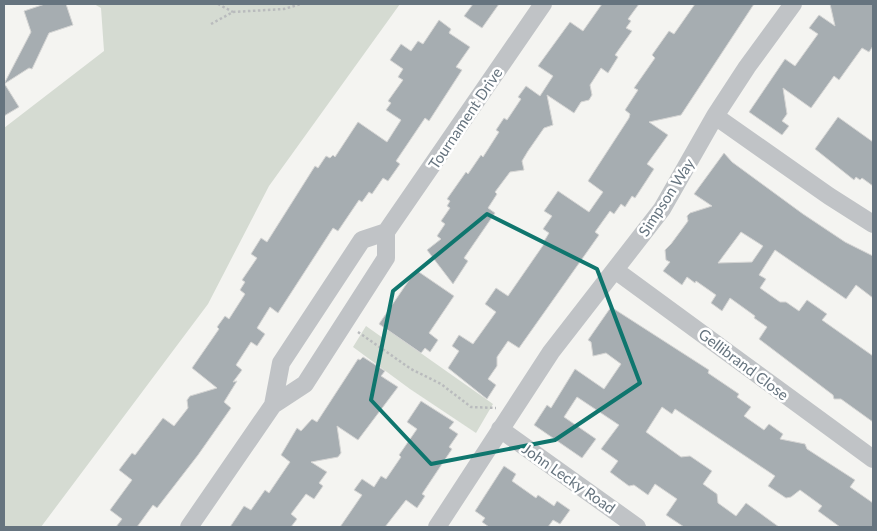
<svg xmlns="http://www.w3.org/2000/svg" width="877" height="531" viewBox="0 0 877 531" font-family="Lato,sans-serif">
<rect width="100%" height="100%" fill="#f4f4f1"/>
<path fill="#d5dbd2" d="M94 4H400L269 186 208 304 41 527H4V128L104 51 101 8Z
M366 326 383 338 388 330 493 404 476 433 410 389 353 347Z"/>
<path fill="#a6adb1" stroke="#d5d5d4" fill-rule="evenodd" d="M45 4H66L73 25 49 33 32 69 29 68 4 84 31 32 24 11Z
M473 4H499L482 28 464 16Z
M602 4H639L628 19 631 21 626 28 632 31 615 55 618 57 608 73 601 68 590 85 592 95 589 100 581 102 574 113 547 95 553 125 544 128 528 151 522 161 524 170 510 172 495 192 497 194 488 208 495 213 464 258 468 261 453 284 427 250 441 239 437 236 445 224 441 221 450 208 447 206 450 201 447 199 466 172 468 174 481 155 483 157 499 132 496 130 504 118 507 120 521 99 518 97 526 86 540 96 553 76 538 66 570 22 583 31Z
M695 4H754L681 115 649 122 668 135 647 164 654 169 635 198 632 196 625 207 621 204 614 214 610 211 595 232 599 235 519 348 508 341 497 357V366L488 379 496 385 487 399 448 368 459 351 452 346 459 335 473 344 496 312 485 304 496 288 508 296 544 244 543 243 549 233 543 229 552 216 544 211 558 191 589 212 603 192 588 181 629 118 630 114 625 110 638 90 634 88 655 58 652 55 669 31 674 34Z
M830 4H873V46L869 52 862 48 839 80 834 76 811 108 783 88 787 114 782 121 789 126 782 135 749 112 785 59 795 66 818 34 809 28 819 15 835 26Z
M439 20 451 29 449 33 470 47 456 67 462 70 429 121 425 118 396 161 400 164 388 181 383 178 372 194 369 192 362 202 359 200 338 231 333 228 278 313 270 307 257 328 265 334 257 346 251 342 236 365 242 370 233 382 237 381 224 402 231 408 198 455 157 508 153 505 137 527H116L122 519 110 510 132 480 119 470 132 453 135 455 163 418 174 426 188 408 187 400 190 396 217 388 192 368 219 329 217 327 225 316 229 319 245 294 240 290 245 282 242 280 257 258 251 254 261 238 267 242 315 166 318 168 326 156 330 158 333 155 335 157 358 122 387 142 401 120 386 110 391 103 388 101 403 80 398 77 403 69 390 60 401 44 411 51 418 41 423 44Z
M4 83 19 107 4 116Z
M838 117 873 142V186L862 178 860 180 856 177 854 180 815 149Z
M724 153 732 162 803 214 845 242 873 256V298L856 285 846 299 775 250 759 275 766 279 760 288 780 302H786L799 311 807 300 827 314 822 320 873 356V422L841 399H834L833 395 759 339 767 327 754 318 755 316 730 298 722 311 711 303 716 295 696 281 695 283 687 277 682 285 663 271 670 262 666 260 665 250 671 244 688 221 687 216 690 213 712 206 694 194ZM741 232 763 246 752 262 718 263Z
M416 270 454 296 429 333 438 340 430 352 425 348 421 353 379 324Z
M611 307 709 370 708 373 739 394 737 397 751 407 744 416 764 430 769 424 783 434 780 439 805 444 807 449 855 480 850 487 873 503V527H840L818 511 822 506 800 490 791 497 786 498 768 486 775 476 675 409 672 414 662 407 646 432 681 457 690 456 712 471 703 484 717 494 718 503 736 516 746 503 779 527H684L666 515 677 499 655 484 648 495 634 485 629 486 610 472 618 461 601 449 619 425 577 397 564 417 596 439 582 458 534 425 547 405 551 408 575 369 604 389 621 364 606 353 593 356 591 342 588 340Z
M363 357 385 371 381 376 398 387 358 440 337 426 341 453 338 457 311 462 327 472 319 483 323 486 314 499 306 494 291 514 297 519 291 527H230L244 506 251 510 265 490 269 493 290 462 281 455 297 428 301 431 312 419 317 422 358 359 360 360Z
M421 401 454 422 449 428 458 434 449 447 452 449 422 494 425 496 417 508 406 500 385 527H340L362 495 354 490 362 479 374 487 381 476 386 479 401 457 399 455 417 429 407 422Z
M504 466 516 474 512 481 536 498 538 495 554 506 557 501 570 510 560 524 553 520 548 527H489L482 522 485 518 475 511Z"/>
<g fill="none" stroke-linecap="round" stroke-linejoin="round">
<path stroke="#b9bbbd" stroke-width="2.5" stroke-dasharray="2.5 2.5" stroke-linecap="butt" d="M218 4 233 12
M211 24 233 12 284 9 301 4
M358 332 411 369 441 384 471 407 496 408"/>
<path stroke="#c0c3c6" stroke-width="18" d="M715 116 747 67 793 4
M615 270 873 459
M273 405 281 363 362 240 386 232
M500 429 637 527
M189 527 273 405 305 384 386 258V232L543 4
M437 527 551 352 662 209 715 116 829 196 873 224"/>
</g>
<path fill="none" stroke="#0f766e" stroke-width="4" stroke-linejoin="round" d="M487 214 597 269 640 383 555 440 431 464 371 400 393 291Z"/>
<g text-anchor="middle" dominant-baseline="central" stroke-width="5" stroke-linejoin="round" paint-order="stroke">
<g font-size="15" fill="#66747f" stroke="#fff">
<text transform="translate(465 118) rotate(-56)">Tournament Drive</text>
<text transform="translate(666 197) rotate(-57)">Simpson Way</text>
<text transform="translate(744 364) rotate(37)">Gellibrand Close</text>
<text transform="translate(569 478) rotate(35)">John Lecky Road</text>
</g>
</g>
<rect width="877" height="531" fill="none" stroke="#66747f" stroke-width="10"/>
</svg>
